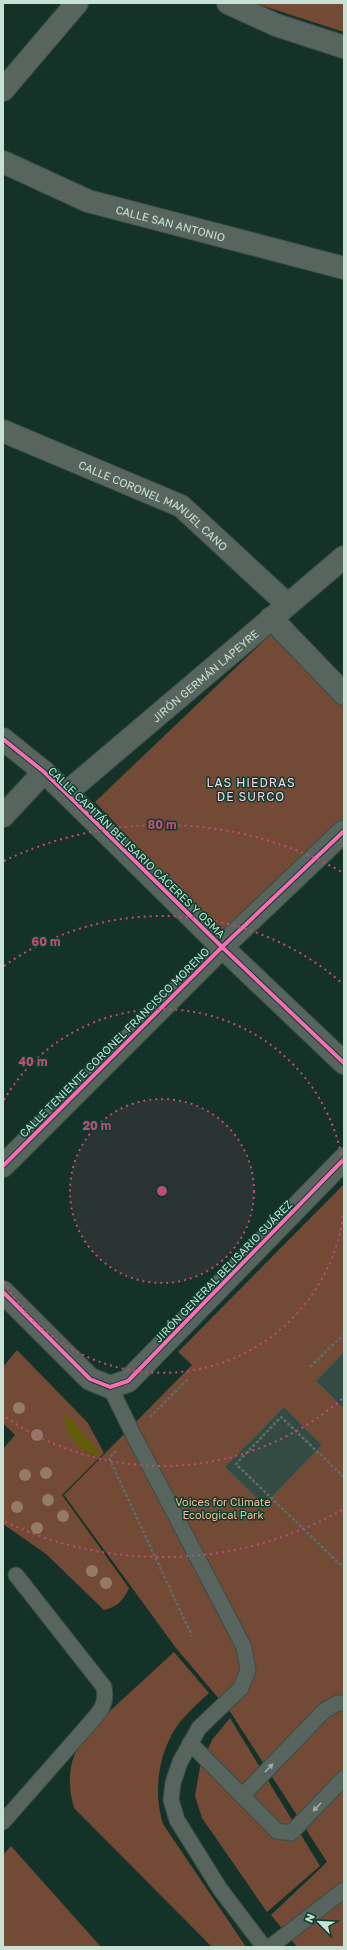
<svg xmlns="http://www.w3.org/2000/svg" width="347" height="1950" viewBox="0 0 347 1950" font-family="'Golos Text',sans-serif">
<rect width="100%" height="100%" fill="#153228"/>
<path fill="#724a36" d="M254 3H344V32Z
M273 632 344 707V823L224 938 95 802Z
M344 1184V1947H297L271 1915 327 1862 231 1713 176 1648 64 1495 192 1365 178 1352Z
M17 1350 88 1423 104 1453 62 1495 129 1588C124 1600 117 1607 104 1610L46 1554 3 1524V1449L15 1435 3 1423V1367Z
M174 1652 209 1693C198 1703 186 1714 177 1726 158 1754 153 1793 163 1824L246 1947H212L74 1808C66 1779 69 1757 87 1732Z
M230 1718 320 1866 267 1912 202 1818 195 1796 200 1767 212 1740Z
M11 1846 101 1947H3V1855Z"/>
<path fill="#615d09" d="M66 1414 100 1453 97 1456C77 1449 67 1437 64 1416Z"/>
<path fill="#344b44" stroke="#425b54" d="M344 1352V1407L343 1408 316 1381Z
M284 1407 322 1445 264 1505 225 1467Z"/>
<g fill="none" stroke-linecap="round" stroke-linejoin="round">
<defs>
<path id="service" d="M110 1387 133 1434 244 1647 248 1670 241 1688 199 1728 180 1762 173 1783 171 1800 177 1820 220 1889 264 1947
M190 1743 277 1831 291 1833 344 1778
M242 1796 325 1710 338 1703H344
M3 1822 90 1723C101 1710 107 1705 104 1687L16 1575
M270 1947 344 1890"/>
<g id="minor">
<path d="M228 3 276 25 344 47"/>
<path d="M3 90 77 3"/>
<path id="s1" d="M3 162 88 201 344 268"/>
<path id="s2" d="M3 431 181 506 287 604"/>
<path d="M271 618 344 694"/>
<path d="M3 739 44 772 66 793 222 947 344 1063"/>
<path id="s3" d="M66 793 344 557"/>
<path d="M3 816 44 772"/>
<path d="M3 1166 222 947 344 831"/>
<path d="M3 1292 90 1379 110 1387 128 1381 344 1159"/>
</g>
</defs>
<use href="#service" stroke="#384f46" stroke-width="17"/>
<use href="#minor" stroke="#384f46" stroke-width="24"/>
<path stroke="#5f6c67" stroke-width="2.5" stroke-dasharray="3 2" stroke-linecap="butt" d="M310 1367 344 1334
M150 1417 188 1379
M116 1451 109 1458 192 1636
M344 1477 281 1417 236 1464 344 1568"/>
<use href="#service" stroke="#58655f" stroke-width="15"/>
<use href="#minor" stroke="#58655f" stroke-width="22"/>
<defs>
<path id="cycleway" d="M3 739 44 772 66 793 222 947 344 1063
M3 1166 222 947 344 831
M3 1292 90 1379 110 1387 128 1381 344 1159"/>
</defs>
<use href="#cycleway" stroke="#083f2c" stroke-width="6"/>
<use href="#cycleway" stroke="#f96db3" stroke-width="4"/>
</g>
<g fill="#957b66">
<circle cx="19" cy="1408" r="6"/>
<circle cx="37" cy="1435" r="6"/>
<circle cx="46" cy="1473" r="6"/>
<circle cx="25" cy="1475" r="6"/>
<circle cx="48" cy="1500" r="6"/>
<circle cx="17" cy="1507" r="6"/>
<circle cx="63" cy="1516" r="6"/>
<circle cx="37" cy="1528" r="6"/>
<circle cx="92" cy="1571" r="6"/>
<circle cx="106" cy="1583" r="6"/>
</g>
<defs><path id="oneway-solid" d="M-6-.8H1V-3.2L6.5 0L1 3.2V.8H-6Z"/></defs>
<g fill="#9bafa5">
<use href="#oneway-solid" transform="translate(269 1768) rotate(-46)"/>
<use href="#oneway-solid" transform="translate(317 1807) rotate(134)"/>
</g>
<circle cx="162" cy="1191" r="92" fill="#c34a79" fill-opacity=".12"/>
<g fill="none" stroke="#c34a79" stroke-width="2" stroke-dasharray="2 4">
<circle cx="162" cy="1191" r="92"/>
<path d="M344 1210A183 183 0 0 1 4 1282M4 1100A183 183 0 0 1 344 1172"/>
<path d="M342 1399A275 275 0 0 1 4 1416M4 966A275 275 0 0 1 342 983"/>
<path d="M342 1510A366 366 0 0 1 4 1521M4 861A366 366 0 0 1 342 872"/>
</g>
<g text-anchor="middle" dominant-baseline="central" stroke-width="3" stroke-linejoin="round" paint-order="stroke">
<g font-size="11" fill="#c7e1d4" stroke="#083f2c">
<text stroke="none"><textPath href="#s1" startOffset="179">CALLE SAN ANTONIO</textPath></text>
<text stroke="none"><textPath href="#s2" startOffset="169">CALLE CORONEL MANUEL CANO</textPath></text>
<text stroke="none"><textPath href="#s3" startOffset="182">JIRÓN GERMÁN LAPEYRE</textPath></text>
<text transform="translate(137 852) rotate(44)">CALLE CAPITÁN BELISARIO CÁCERES Y OSMA</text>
<text transform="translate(114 1042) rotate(-45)">CALLE TENIENTE CORONEL FRANCISCO MORENO</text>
<text transform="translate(223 1271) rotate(-46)">JIRÓN GENERAL BELISARIO SUÁREZ</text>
</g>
<g font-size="11" fill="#feb798" stroke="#083f2c">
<text x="223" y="1501">Voices for Climate<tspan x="223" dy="13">Ecological Park</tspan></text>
</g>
<g font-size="12" letter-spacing="1" fill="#fdd0e9" stroke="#083f2c">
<text x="251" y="782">LAS HIEDRAS<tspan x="251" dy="14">DE SURCO</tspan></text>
</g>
</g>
<circle cx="162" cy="1191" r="6" fill="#c34a79" stroke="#083f2c" stroke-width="2"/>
<g font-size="12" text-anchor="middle" font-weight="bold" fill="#c34a79" stroke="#083f2c" stroke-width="3" stroke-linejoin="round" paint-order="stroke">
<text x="162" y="829">80 m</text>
<text x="46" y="946">60 m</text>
<text x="33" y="1066">40 m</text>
<text x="97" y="1130">20 m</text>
</g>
<rect width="347" height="1950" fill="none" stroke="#c7e1d4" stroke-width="8"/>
<g transform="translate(319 1922) rotate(294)" stroke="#083f2c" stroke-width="3" paint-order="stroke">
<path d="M0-3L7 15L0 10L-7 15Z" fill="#c7e1d4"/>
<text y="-6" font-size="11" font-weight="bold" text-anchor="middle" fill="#c7e1d4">N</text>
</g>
</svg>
